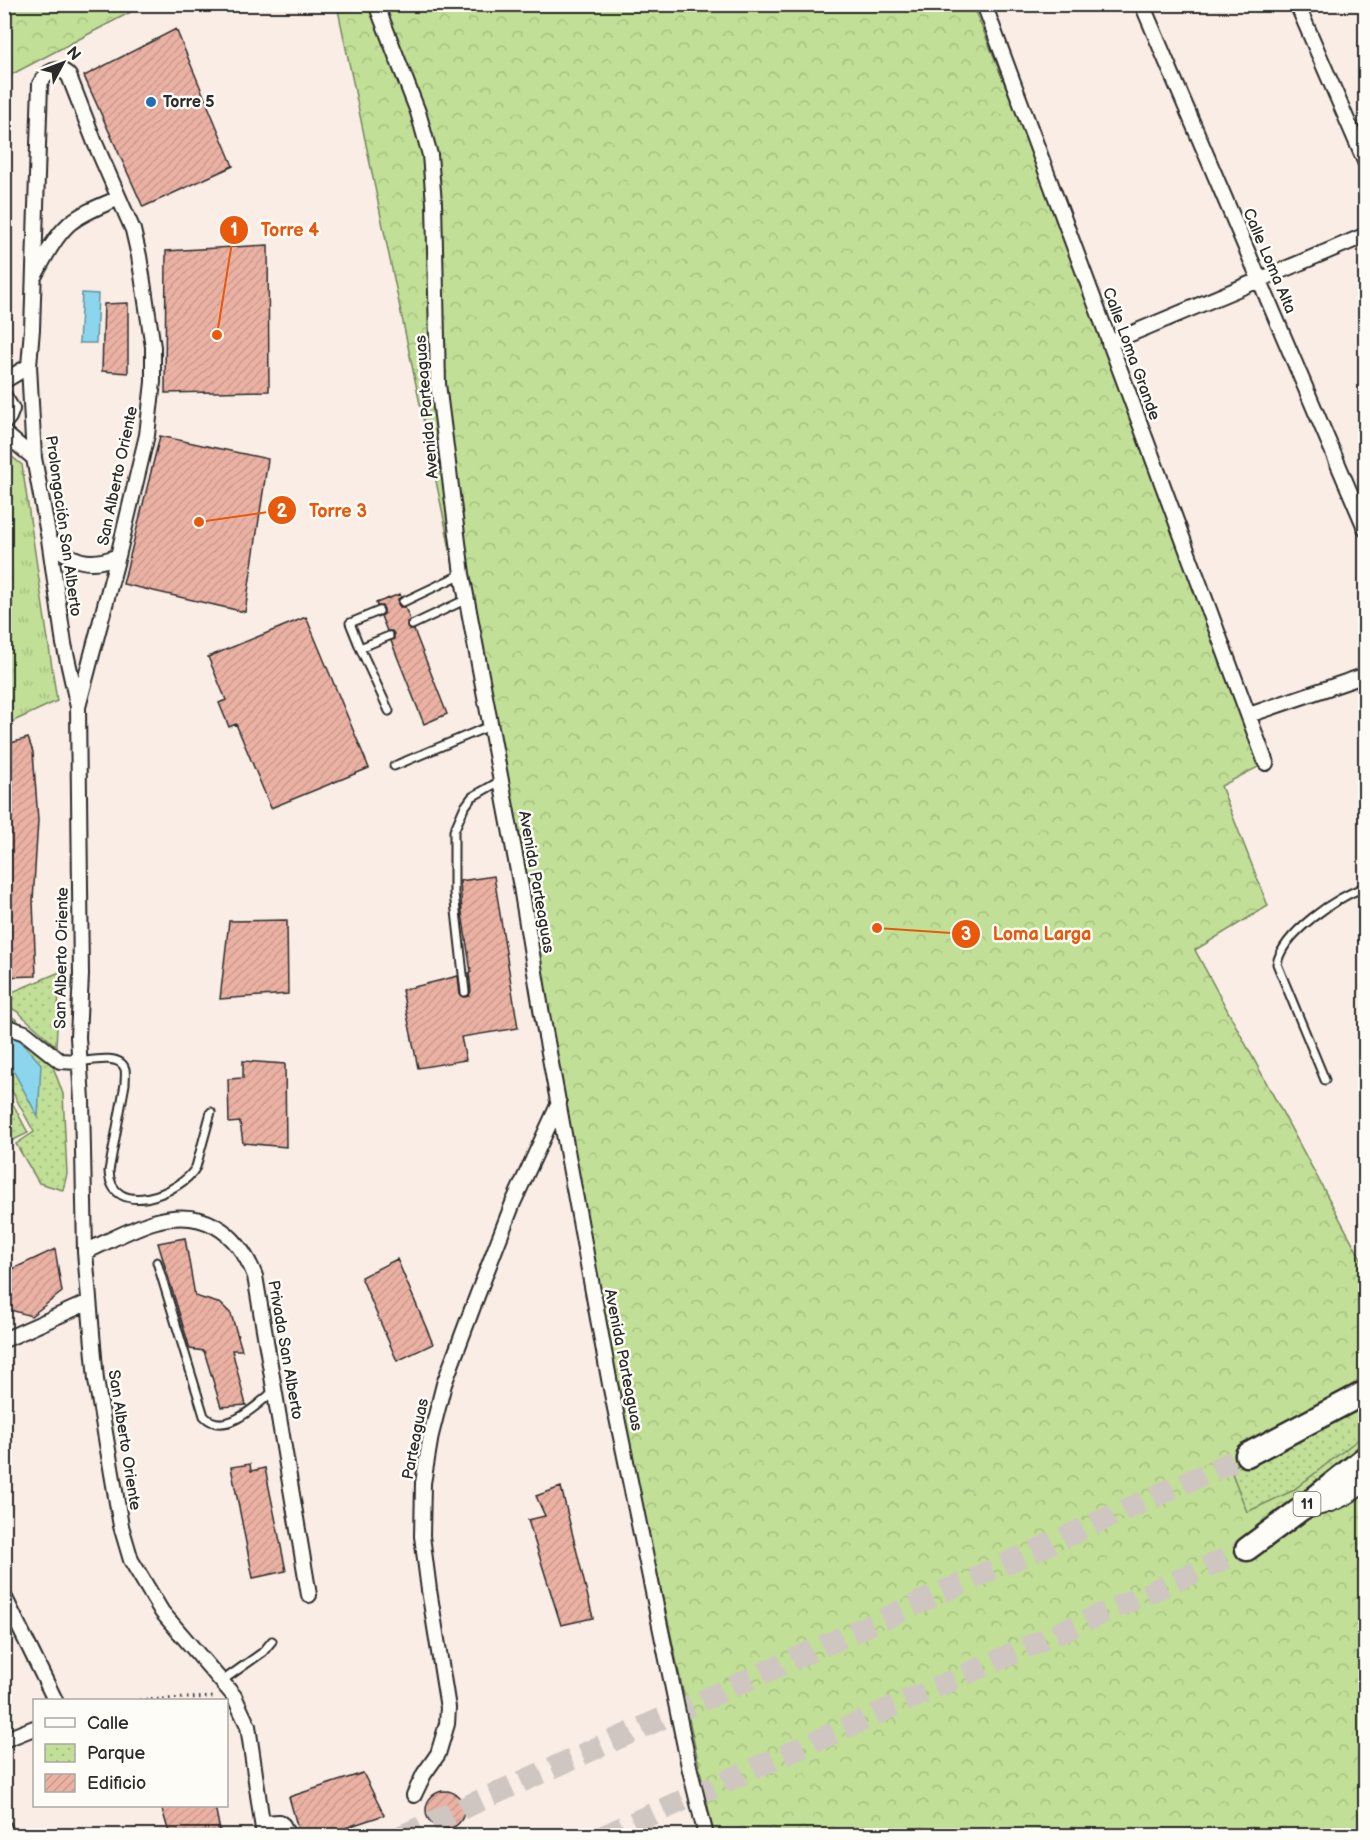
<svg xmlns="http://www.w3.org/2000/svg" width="1370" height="1840" viewBox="0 0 1370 1840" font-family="'Balsamiq Sans',sans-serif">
<defs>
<pattern id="grass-tufts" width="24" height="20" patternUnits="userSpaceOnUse" patternTransform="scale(1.5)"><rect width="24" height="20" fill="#c1df96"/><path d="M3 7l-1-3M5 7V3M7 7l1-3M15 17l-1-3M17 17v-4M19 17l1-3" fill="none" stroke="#a6c081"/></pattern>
<pattern id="forest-crowns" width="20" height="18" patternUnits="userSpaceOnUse" patternTransform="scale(1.5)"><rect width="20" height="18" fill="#c1df96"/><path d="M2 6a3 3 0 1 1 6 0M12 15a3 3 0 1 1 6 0" fill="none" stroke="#a6c081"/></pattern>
<pattern id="park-dots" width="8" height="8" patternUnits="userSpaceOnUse" patternTransform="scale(1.5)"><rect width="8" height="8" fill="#c1df96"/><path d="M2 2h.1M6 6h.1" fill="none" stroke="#a6c081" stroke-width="1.8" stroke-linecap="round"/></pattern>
<pattern id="building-hatch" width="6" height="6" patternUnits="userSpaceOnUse" patternTransform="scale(1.5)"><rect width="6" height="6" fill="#ebb2a4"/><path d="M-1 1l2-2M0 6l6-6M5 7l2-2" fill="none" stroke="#ca998d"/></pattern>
</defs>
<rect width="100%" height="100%" fill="#f9ede6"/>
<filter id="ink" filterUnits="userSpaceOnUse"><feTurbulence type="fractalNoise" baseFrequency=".0167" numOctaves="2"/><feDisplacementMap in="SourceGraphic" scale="12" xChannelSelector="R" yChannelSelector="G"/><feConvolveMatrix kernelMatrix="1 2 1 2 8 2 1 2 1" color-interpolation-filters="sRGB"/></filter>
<g filter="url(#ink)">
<path fill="url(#grass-tufts)" stroke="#768560" stroke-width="1.5" d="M5 451 22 465 57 701 5 725Z"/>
<path fill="url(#forest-crowns)" stroke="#768560" stroke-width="1.5" d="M5 4H144V5L5 78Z
M337 5H973L1109 343 1266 763 1221 786 1268 906 1195 950 1365 1266V1835H714L557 1108 446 529Z"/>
<path fill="url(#park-dots)" stroke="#768560" stroke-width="1.5" d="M60 972 56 1046 18 1012 5 1004V995Z
M4 1012 17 1020 49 1056 63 1094 67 1174 63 1190 39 1183 16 1144 34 1132 5 1078Z
M4 1087 28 1133 5 1144H4Z
M1365 1399V1434L1292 1491 1247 1512 1230 1468Z"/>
<path fill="#8cd6ed" stroke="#65929f" stroke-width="1.5" d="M82 293 98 294 96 343H79Z
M4 1029H10L41 1064 38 1117 5 1055Z"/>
<path fill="url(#building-hatch)" stroke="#2b2b2b" stroke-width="1.5" d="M176 29 233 166 143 207 84 76Z
M268 245 269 391 165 393 166 251Z
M128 303V373L102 371 104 304Z
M160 436 268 459 245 612 123 584Z
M400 594 401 597 398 599V604L400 607H405L410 620 407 622V627L409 630H414L447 714 424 724 391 641 394 639V634L392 631H387L381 616 384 614V609L382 606H377L376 603Z
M306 617 369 768 271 808 236 724 229 727 219 703 226 700 208 657Z
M28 738 33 752 38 820 33 901 36 976 4 977V745Z
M494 876 518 1028 461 1037 466 1060 418 1068 402 990 458 976 460 995 463 997 469 996 471 991 469 973 471 972 462 913 460 881Z
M287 920 288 994 220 999 229 921Z
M243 1061 285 1064 286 1147 243 1143 240 1122 229 1123 228 1079 243 1078Z
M185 1238 195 1296 221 1304 231 1314 242 1350H232L246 1405 221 1407 204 1351 190 1349 158 1243Z
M55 1249 62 1292 31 1316 4 1308V1273Z
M397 1259 433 1344 397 1361 361 1277Z
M250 1464 251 1471 265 1468 286 1571 253 1578 231 1467Z
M561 1487 593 1618 561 1625 528 1520 545 1516 536 1496Z
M363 1773 384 1815 321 1836H300L289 1797Z
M426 1810a19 19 0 1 1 38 0a19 19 0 1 1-38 0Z
M161 1806H215L221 1836H170Z"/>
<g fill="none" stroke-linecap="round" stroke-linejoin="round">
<path stroke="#d0c6c1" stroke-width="22" stroke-dasharray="22 11" stroke-linecap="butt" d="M401 1836 1247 1455
M603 1836 1247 1549"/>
<defs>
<path id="lane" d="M403 602 462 574
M379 611 350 623 360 648 389 636
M412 625 467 599
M360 648 389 711
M394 766 492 725
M465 992 454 893V831L464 808 472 797 500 781
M78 1062C90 1061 120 1053 125 1069 126 1073 125 1079 125 1084L109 1171C111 1220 181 1194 196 1167L211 1112
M1325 1080 1277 964C1282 934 1337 896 1366 887
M157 1262 204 1416C225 1438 258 1404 275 1390
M222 1681 263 1652 272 1641"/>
<path id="street" d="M376 4 418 112 430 155 434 203 438 384 462 574 521 887 541 1009 610 1384 689 1766 706 1836
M984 4 1266 763
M1142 4 1366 530
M1297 4 1366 164
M35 275C45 257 54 238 69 224 83 212 103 205 119 198
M1109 343 1366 235
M4 381 29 366
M4 396 12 409 9 417 4 423
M4 433 34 458
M49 539C69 562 90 568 118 556
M78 707 64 644 49 539 34 458 29 366 32 329 40 84C46 72 59 64 69 76L95 143 133 230 139 256 153 347V382L147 435 118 556 78 707 81 975 78 1037 82 1100 85 1252 96 1380 121 1526 131 1560 162 1612 234 1696 248 1726 264 1836
M1249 715 1366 675
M4 1026 25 1033 60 1061 78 1062
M85 1252C107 1242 130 1229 153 1222 203 1207 237 1231 255 1276L309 1595
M4 1340 89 1302
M4 1596 55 1700
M4 1740 34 1728
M414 1795 424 1774 438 1754 447 1724 448 1708 429 1590 422 1536 423 1483 431 1435 444 1384 477 1296 513 1203 559 1103
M262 1823 279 1822 283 1825 288 1836
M4 1828 7 1836"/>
<path id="secondary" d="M1301 1509C1331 1502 1341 1499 1366 1480"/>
<path id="primary" d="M1247 1455 1366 1392
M1247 1549 1301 1509 1366 1457"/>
</defs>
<use href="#lane" stroke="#2b2b2b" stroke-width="11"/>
<use href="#street" stroke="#2b2b2b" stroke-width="18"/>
<use href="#secondary" stroke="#2b2b2b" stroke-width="24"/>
<use href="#primary" stroke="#2b2b2b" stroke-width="27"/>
<path stroke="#2b2b2b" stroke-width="3" stroke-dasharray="1.5 4.5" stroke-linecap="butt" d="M139 1700 215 1697"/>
<use href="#lane" stroke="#fdfcf7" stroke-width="7"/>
<use href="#street" stroke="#fdfcf7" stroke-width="14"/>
<use href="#secondary" stroke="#fdfcf7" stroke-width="20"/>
<use href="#primary" stroke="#fdfcf7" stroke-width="22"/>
</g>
</g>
<circle fill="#1f6fb2" stroke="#fdfcf7" stroke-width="2" cx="151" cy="102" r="6"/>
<g text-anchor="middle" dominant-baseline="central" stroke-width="5" stroke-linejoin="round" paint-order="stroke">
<rect fill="#fdfcf7" stroke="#6a6a68" stroke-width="1.5" x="1293.5" y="1492" width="27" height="24" rx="4.5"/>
<g font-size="15" font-weight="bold" fill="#2b2b2b">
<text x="1307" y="1504">11</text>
</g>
<g font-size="16" font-weight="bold" fill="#2b2b2b" stroke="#fdfcf7" text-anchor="start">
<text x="163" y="102">Torre 5</text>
</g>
<g font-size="16" fill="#2b2b2b" stroke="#fdfcf7">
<text transform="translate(1269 261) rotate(67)">Calle Loma Alta</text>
<text transform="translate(1131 354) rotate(70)">Calle Loma Grande</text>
<text transform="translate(427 407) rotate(-95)">Avenida Parteaguas</text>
<text transform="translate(118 476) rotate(-78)">San Alberto Oriente</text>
<text transform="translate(63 526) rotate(82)">Prolongación San Alberto</text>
<text transform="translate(536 882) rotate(80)">Avenida Parteaguas</text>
<text transform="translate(62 958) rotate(-89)">San Alberto Oriente</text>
<text transform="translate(285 1350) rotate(80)">Privada San Alberto</text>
<text transform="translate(623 1360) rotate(79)">Avenida Parteaguas</text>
<text transform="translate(416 1439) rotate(-79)">Parteaguas</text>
<text transform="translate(124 1440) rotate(81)">San Alberto Oriente</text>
</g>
</g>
<path fill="none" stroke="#e8590c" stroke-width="2" d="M217 335L234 230M199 522L282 510M877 928L966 934"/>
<g fill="#e8590c" stroke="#fdfcf7" stroke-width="2">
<circle cx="217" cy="335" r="6"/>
<circle cx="199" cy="522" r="6"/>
<circle cx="877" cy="928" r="6"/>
<circle cx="234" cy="230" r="15"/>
<circle cx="282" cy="510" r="15"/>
<circle cx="966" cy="934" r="15"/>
</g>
<g font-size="18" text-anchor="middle" font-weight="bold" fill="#fff">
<text x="234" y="236">1</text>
<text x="282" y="517">2</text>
<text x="966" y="940">3</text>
</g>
<g font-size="18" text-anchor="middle" font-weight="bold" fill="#e8590c" stroke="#fdfcf7" stroke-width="5" stroke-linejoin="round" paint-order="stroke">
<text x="290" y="236">Torre 4</text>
<text x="338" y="517">Torre 3</text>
<text x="1042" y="940">Loma Larga</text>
</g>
<rect width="1370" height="1840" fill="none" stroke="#fdfcf7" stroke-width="24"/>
<rect x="12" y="12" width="1346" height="1816" fill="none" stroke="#2b2b2b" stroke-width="2" filter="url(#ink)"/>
<rect x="33" y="1699" width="195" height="108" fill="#fdfcf7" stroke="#a9a8a5" stroke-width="1.5"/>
<rect x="45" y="1718" width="30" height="9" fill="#fdfcf7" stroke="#a9a8a5" stroke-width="1.5"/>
<text x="87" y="1729" font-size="18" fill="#2b2b2b">Calle</text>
<rect x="45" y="1744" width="30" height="18" fill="url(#park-dots)" stroke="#a9a8a5" stroke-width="1.5"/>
<text x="87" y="1759" font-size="18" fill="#2b2b2b">Parque</text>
<rect x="45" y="1774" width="30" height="18" fill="url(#building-hatch)" stroke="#a9a8a5" stroke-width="1.5"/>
<text x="87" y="1789" font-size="18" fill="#2b2b2b">Edificio</text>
<g transform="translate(63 63) rotate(49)" stroke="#fdfcf7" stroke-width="4.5" paint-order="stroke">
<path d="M0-4.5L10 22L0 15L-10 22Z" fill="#2b2b2b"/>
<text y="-9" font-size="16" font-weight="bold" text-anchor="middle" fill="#2b2b2b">N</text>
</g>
</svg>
